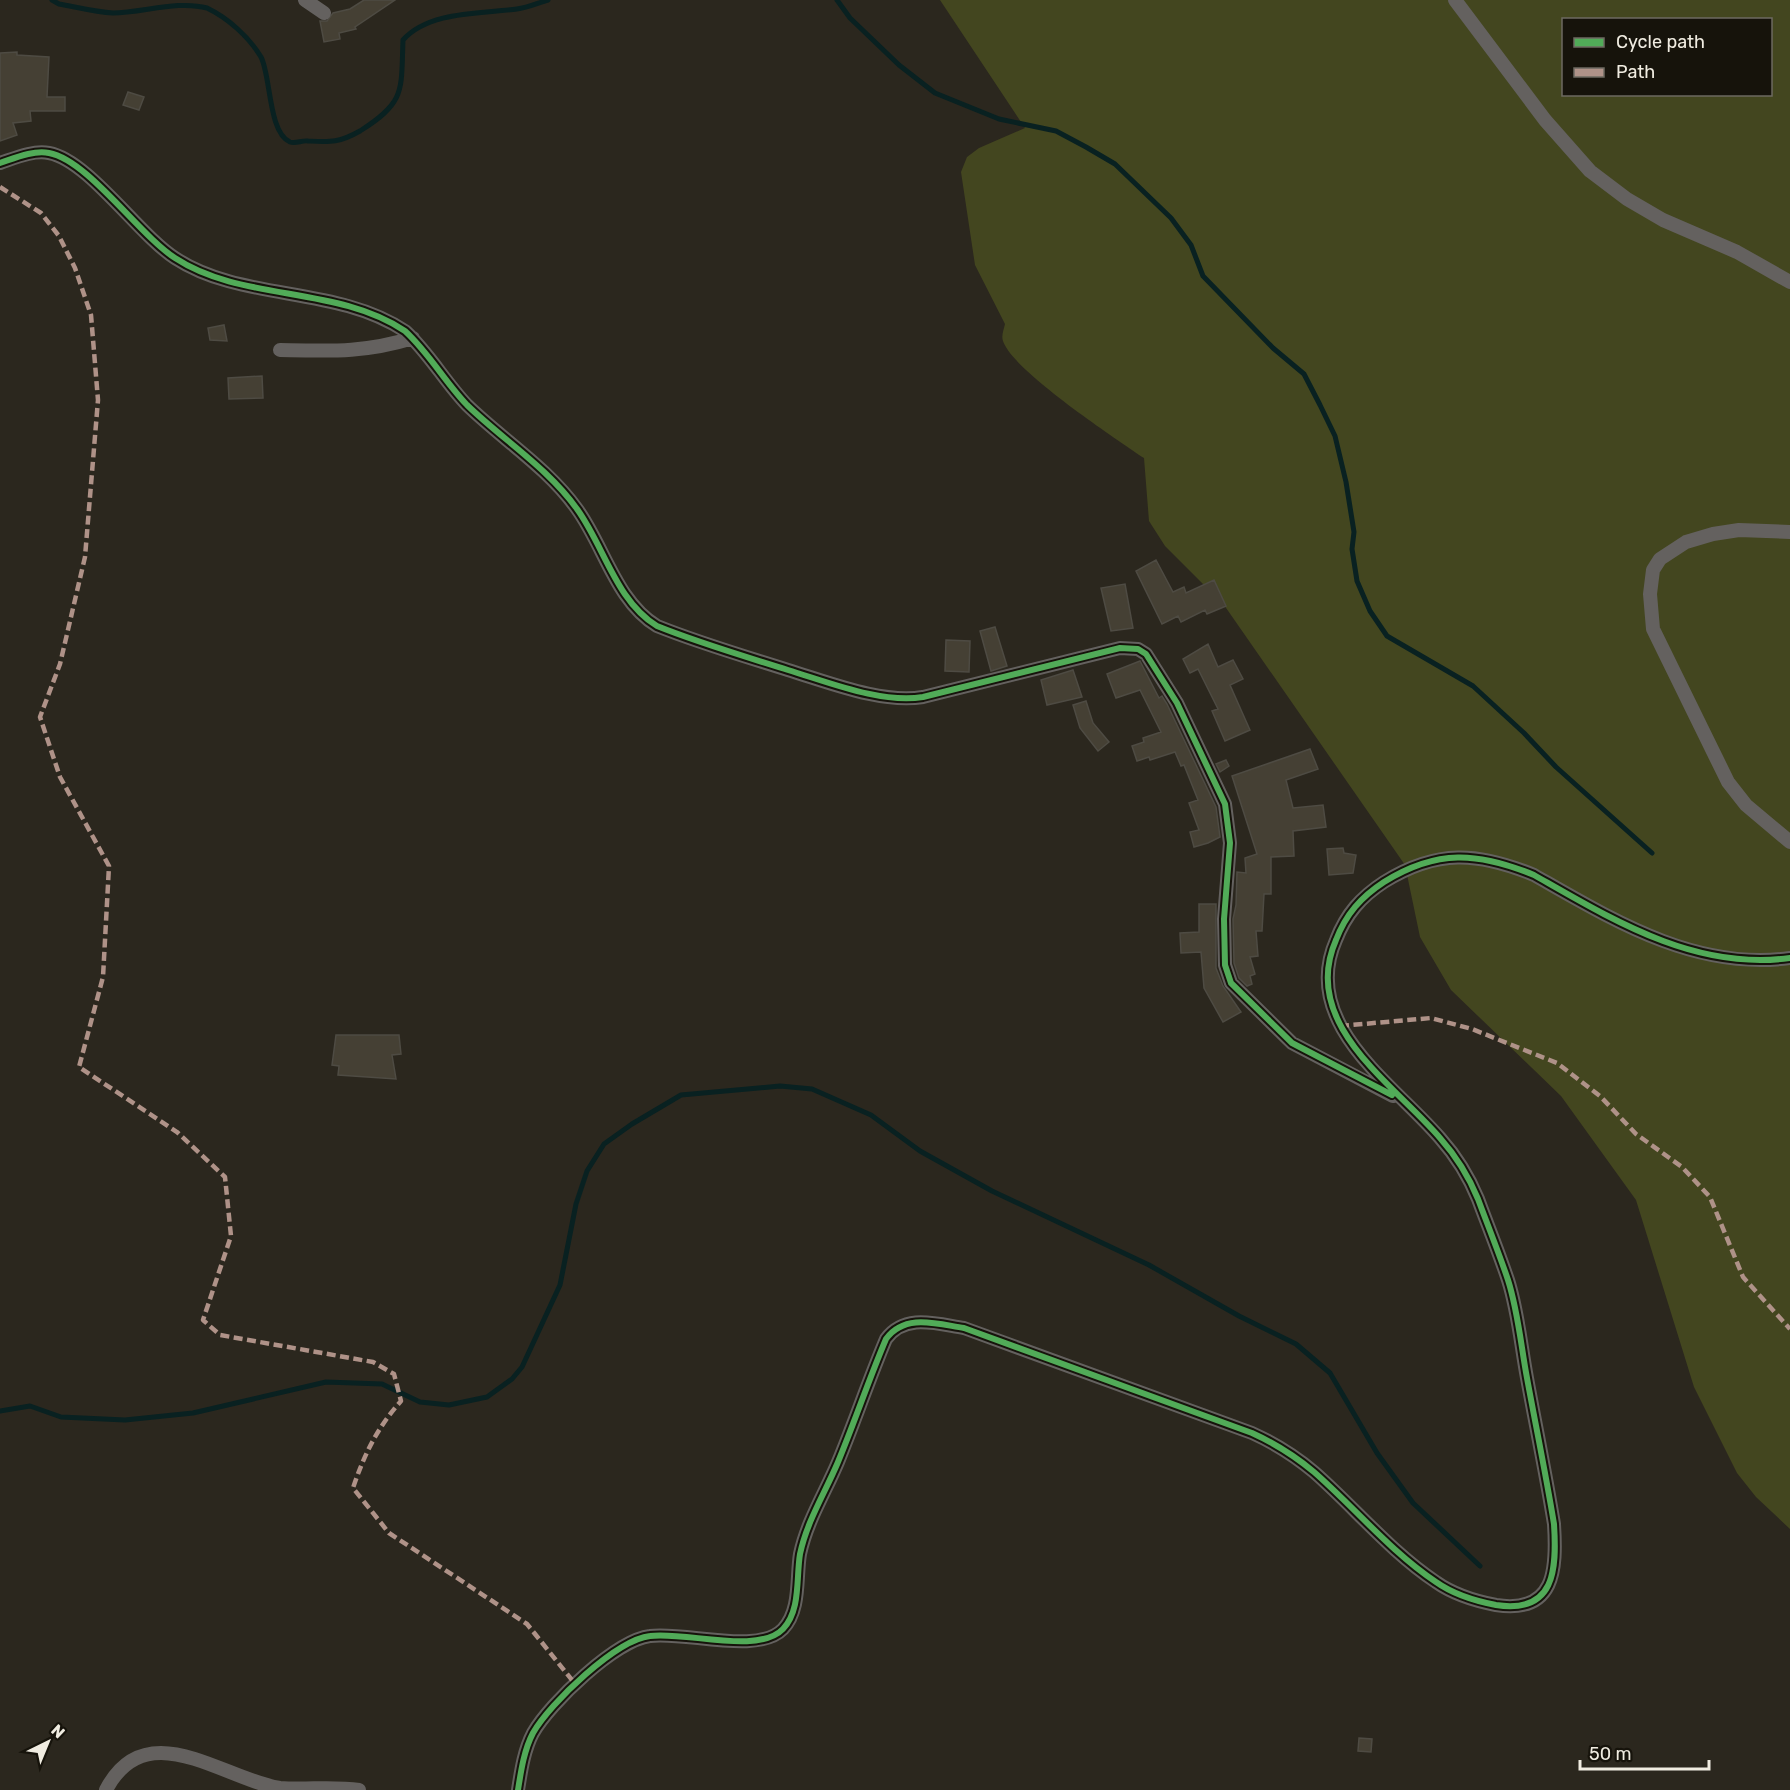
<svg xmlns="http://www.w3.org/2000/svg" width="1790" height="1790" viewBox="0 0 1790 1790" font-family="Rubik,sans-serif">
<rect width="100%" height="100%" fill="#2b271e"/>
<path fill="#43461f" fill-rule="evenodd" d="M940 0H1790V1529L1756 1497 1737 1473 1694 1387 1636 1200 1561 1096 1451 990 1420 937 1405 865 1224 605 1165 546 1149 521 1144 458C1115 438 1013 371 1003 341 1001 336 1004 329 1005 324L975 265 961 172 967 157 979 148 1025 128ZM1564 20H1770V94H1564Z"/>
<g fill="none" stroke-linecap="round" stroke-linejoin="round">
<path stroke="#092121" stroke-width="5" d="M52 0 59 4C76 7 95 12 113 13 142 13 178 0 207 8 228 18 249 37 261 57 271 76 268 132 290 142 296 144 302 140 308 141 330 142 339 143 360 131 406 102 401 91 403 40 429 11 480 14 517 9 527 8 538 3 548 0
M837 0 850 18 899 65 935 93 999 119 1056 131 1086 147 1115 164 1171 218 1191 245 1203 276 1273 348 1304 374 1320 405 1335 436 1346 482 1354 532 1352 549 1357 581 1370 611 1387 636 1473 686 1524 733 1556 767 1652 853
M0 1411 30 1406 61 1417 125 1420 193 1413 326 1382 382 1384 420 1402 449 1405 487 1397 512 1379 522 1367 560 1285 576 1204 587 1171 604 1144 632 1124 681 1095 780 1086 812 1089 871 1115 920 1151 992 1191 1149 1265 1239 1316 1296 1344 1330 1373 1377 1453 1413 1503 1480 1566"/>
</g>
<path fill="#454034" stroke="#4e4b43" stroke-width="1.5" d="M364 0H395L355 27 356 29 339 33 340 39 324 42 320 21H327L333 13 350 9Z
M17 52V55L49 57 47 97H65V111H30L31 121 13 123 17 135 0 141V53Z
M128 92 144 97 139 110 123 105Z
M224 325 227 341 210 340 208 328Z
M262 376 263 398 229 399 228 378Z
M1156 560 1173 592 1184 587 1186 593 1214 580 1226 606 1207 614 1205 610 1181 622 1178 616 1162 624 1136 571Z
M1125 584 1133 628 1111 631 1101 588Z
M995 627 1007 666 991 671 980 631Z
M946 640 970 641 969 672 945 671Z
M1208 644 1218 667 1233 660 1243 679 1230 685 1250 730 1225 741 1212 711 1218 709 1198 669 1190 673 1183 659Z
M1140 661 1159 698 1162 696 1167 704 1216 807 1220 837 1208 843 1194 847 1190 832 1199 830 1189 803 1198 800 1184 765 1181 766 1175 752 1150 760 1149 757 1137 761 1132 746 1144 742 1143 738 1161 732 1140 690 1116 698 1107 674Z
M1073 670 1082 697 1047 705 1041 680Z
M1086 701 1093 723 1109 742 1098 751 1080 728 1073 705Z
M1310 749 1318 769 1286 780 1293 808 1323 805 1326 827 1293 831 1294 856 1271 857V894H1264L1262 931H1256L1258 956 1250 957 1255 974 1250 976 1252 984 1247 986 1239 978 1234 963 1233 919 1236 905 1237 872 1246 873 1245 858 1257 854 1232 776Z
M1226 760 1229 766 1220 772 1216 764Z
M1343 848 1344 853 1356 855 1353 873 1329 875 1327 849Z
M1199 904H1216V968L1223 986 1241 1012 1223 1022 1204 988 1201 952 1181 953 1180 933 1199 932Z
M336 1035H399L401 1054 392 1055 396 1079 338 1075 339 1066 332 1065Z
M1359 1738 1372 1739 1371 1752 1358 1751Z"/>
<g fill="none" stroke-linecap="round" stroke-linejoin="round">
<path stroke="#64615f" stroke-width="14" d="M305 0 324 13
M1455 0 1545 120 1590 171 1627 199 1663 220 1737 252 1790 282
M0 163C15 158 33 150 49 153 88 160 139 235 175 258 242 302 336 285 405 331 429 353 445 382 467 405 503 440 548 468 577 509 604 546 616 601 657 626 699 643 744 656 788 670 828 682 882 704 923 697L1120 648 1138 649 1146 654 1177 703 1225 804 1230 843 1224 919 1225 965 1231 983 1292 1043 1393 1096
M280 350C330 351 364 353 413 338
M1790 532 1739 530 1713 534 1686 542 1660 559 1653 570 1650 594 1653 629 1728 782 1746 805 1790 842
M106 1790C146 1712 224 1780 280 1788 306 1790 333 1786 359 1790
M518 1790C521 1771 524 1750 533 1733 550 1703 616 1640 650 1636 685 1631 758 1655 783 1629 801 1610 796 1578 800 1554 807 1521 825 1493 838 1462 855 1421 869 1379 886 1339 905 1313 937 1324 964 1328L1252 1433C1274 1443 1295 1456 1314 1472 1354 1507 1391 1552 1436 1582 1453 1594 1475 1601 1496 1605 1555 1614 1557 1570 1554 1524 1546 1475 1536 1427 1527 1378 1521 1346 1518 1311 1508 1280 1499 1253 1488 1226 1478 1199 1469 1177 1456 1156 1440 1138 1394 1084 1299 1024 1336 940 1346 914 1361 897 1384 882 1437 849 1478 852 1534 875 1613 920 1695 971 1790 958"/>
<path stroke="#af9288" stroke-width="4.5" stroke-dasharray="9 4.5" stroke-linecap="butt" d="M0 187 41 213 59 236 75 268 91 315 98 400 85 557 60 664 40 717 60 777 109 866 103 977 79 1067 177 1132 225 1177 231 1236 203 1320 220 1335 373 1362 394 1374 401 1401C377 1428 364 1455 353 1488L389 1533 527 1624 576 1685
M1340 1026 1431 1018 1472 1029 1557 1063 1600 1096 1636 1134 1682 1167 1710 1197 1743 1277 1790 1329"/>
<defs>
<path id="cycleway" d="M0 163C15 158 33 150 49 153 88 160 139 235 175 258 242 302 336 285 405 331 429 353 445 382 467 405 503 440 548 468 577 509 604 546 616 601 657 626 699 643 744 656 788 670 828 682 882 704 923 697L1120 648 1138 649 1146 654 1177 703 1225 804 1230 843 1224 919 1225 965 1231 983 1292 1043 1392 1095
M518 1790C521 1771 524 1750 533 1733 550 1703 616 1640 650 1636 685 1631 758 1655 783 1629 801 1610 796 1578 800 1554 807 1521 825 1493 838 1462 855 1421 869 1379 886 1339 905 1313 937 1324 964 1328L1252 1433C1274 1443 1295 1456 1314 1472 1354 1507 1391 1552 1436 1582 1453 1594 1475 1601 1496 1605 1555 1614 1557 1570 1554 1524 1546 1475 1536 1427 1527 1378 1521 1346 1518 1311 1508 1280 1499 1253 1488 1226 1478 1199 1469 1177 1456 1156 1440 1138 1394 1084 1299 1024 1336 940 1346 914 1361 897 1384 882 1437 849 1478 852 1534 875 1613 920 1695 971 1790 958"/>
</defs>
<use href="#cycleway" stroke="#16130b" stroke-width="10"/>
<use href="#cycleway" stroke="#51ab58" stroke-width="6"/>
</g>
<rect x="1562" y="18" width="210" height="78" fill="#16130b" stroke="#6d6a61" stroke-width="1.5"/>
<rect x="1574" y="38" width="30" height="9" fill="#51ab58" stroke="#6d6a61" stroke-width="1.5"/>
<text x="1616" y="48" font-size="18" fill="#f0ece1">Cycle path</text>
<rect x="1574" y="68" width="30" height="9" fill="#af9288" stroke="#6d6a61" stroke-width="1.5"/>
<text x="1616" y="78" font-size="18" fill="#f0ece1">Path</text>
<g transform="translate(48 1742) rotate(43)" stroke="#16130b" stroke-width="4.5" paint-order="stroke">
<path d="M0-4.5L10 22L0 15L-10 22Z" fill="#f0ece1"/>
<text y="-9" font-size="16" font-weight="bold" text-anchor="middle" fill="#f0ece1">N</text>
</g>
<path d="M1580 1760v9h129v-9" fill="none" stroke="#f0ece1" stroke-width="3"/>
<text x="1589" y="1760" font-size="18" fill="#f0ece1" stroke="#16130b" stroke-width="4.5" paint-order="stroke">50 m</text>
</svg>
